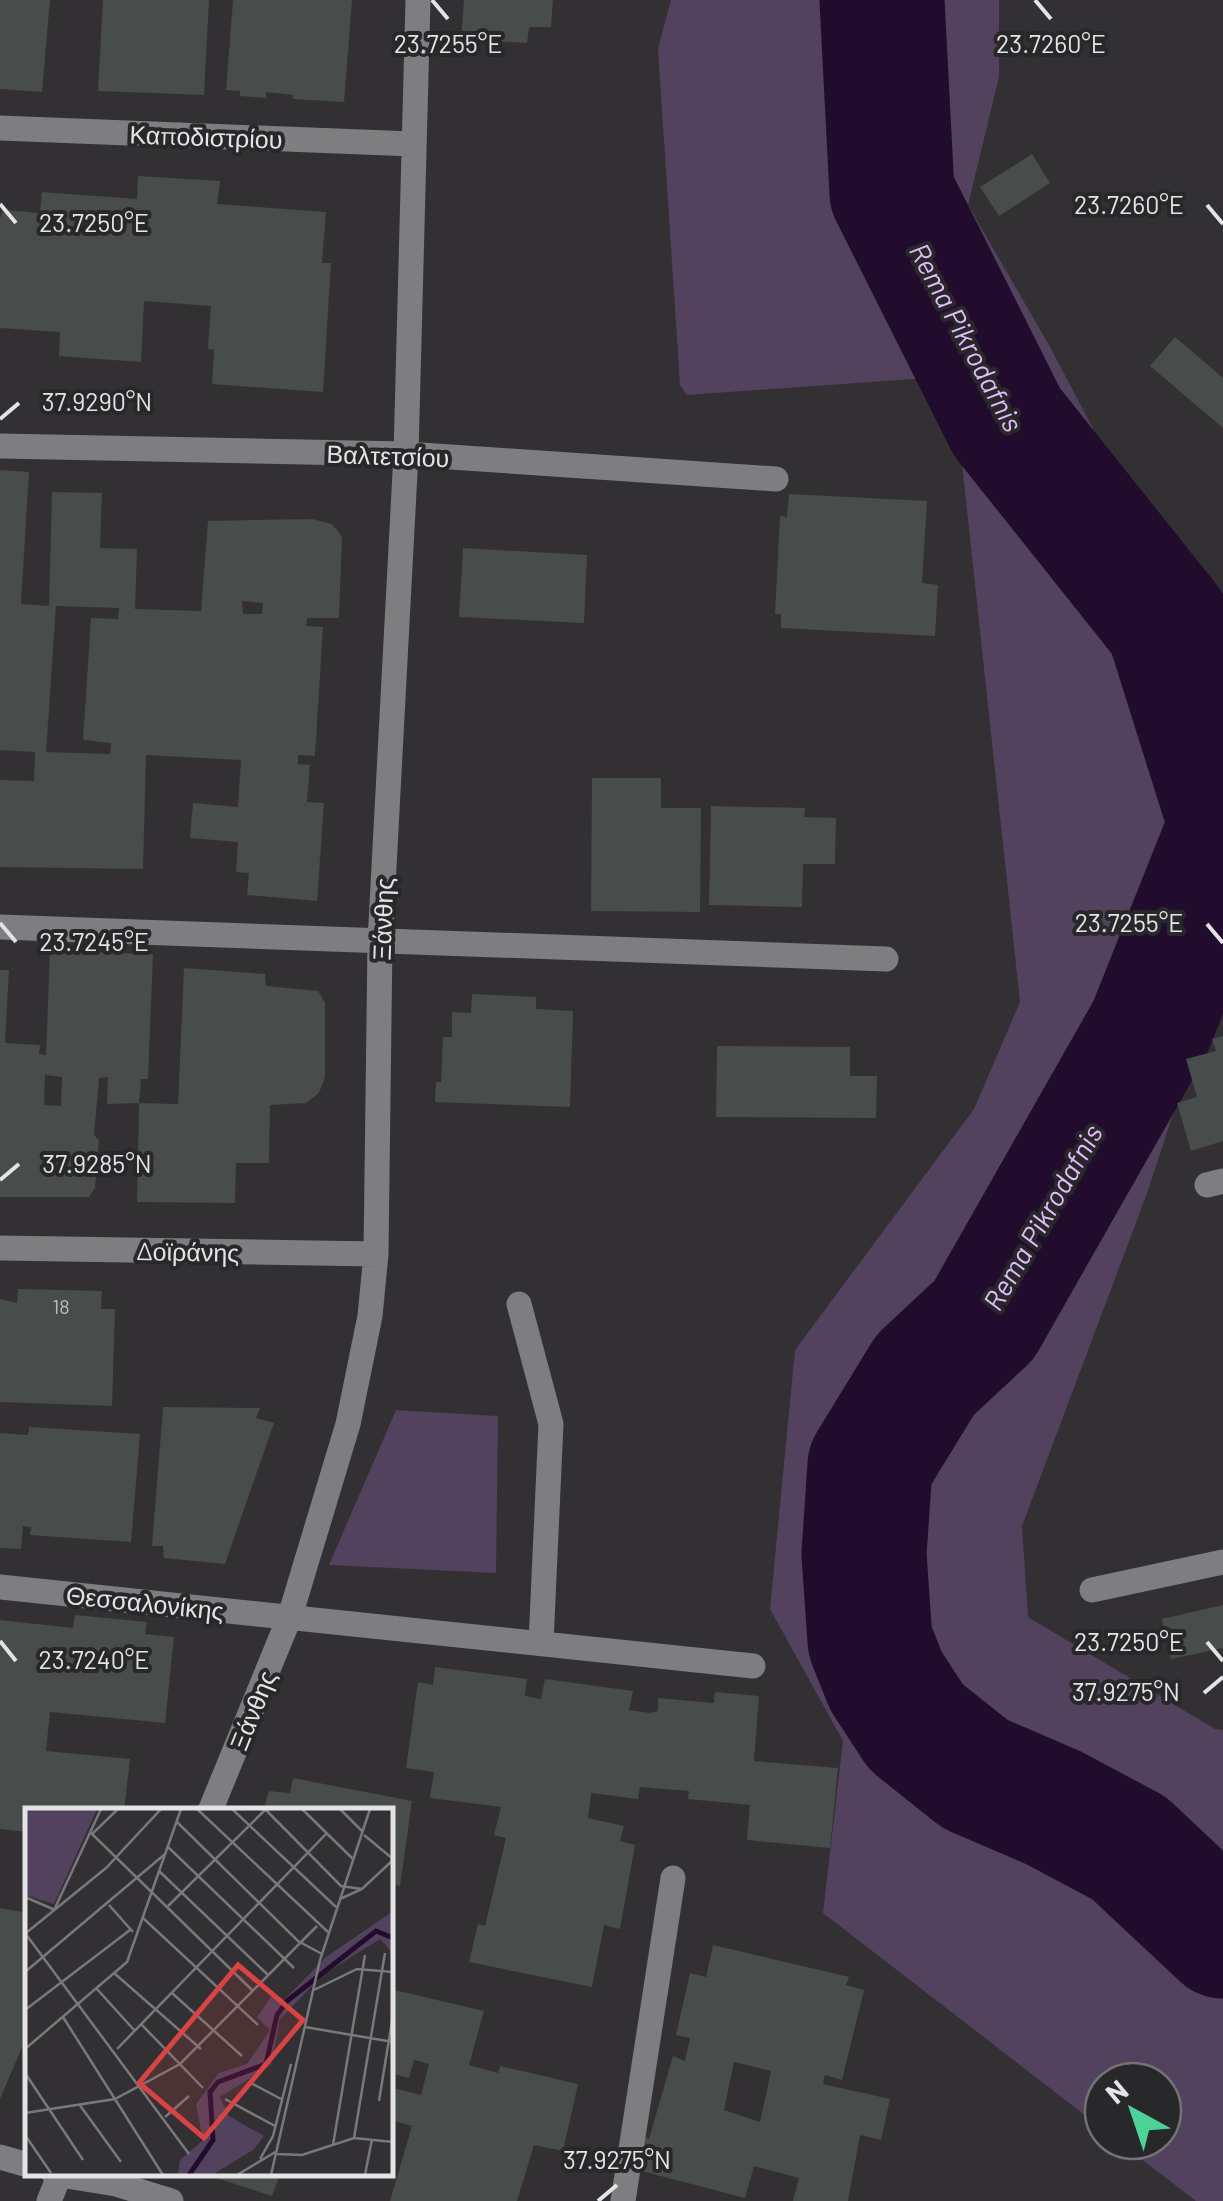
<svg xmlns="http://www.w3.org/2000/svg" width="1223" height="2201" viewBox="0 0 1223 2201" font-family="Barlow,sans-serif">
<rect width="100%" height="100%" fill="#323033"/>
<path fill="#52425d" d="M671 0H999V77L968 205 1050 347 1223 675V963L1146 1196 1022 1526 1028 1617 1215 1729 1223 1730V2201H1196L1118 2141H1163V2081H1103V2129L823 1913 843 1741 770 1609 795 1350 974 1109 1020 1002 956 408 941 377 687 395 680 385 658 49Z
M396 1410 498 1416 496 1573 329 1565Z"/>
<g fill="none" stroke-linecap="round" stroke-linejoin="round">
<path stroke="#210c2e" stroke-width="125" d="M882 0 892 193 1007 422 1168 624 1223 799
M1223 845 1150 1028 984 1320 925 1375 870 1465 864 1554 870 1641 886 1681 916 1727 975 1774 1054 1808 1129 1848 1223 1936"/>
</g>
<path fill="#484c4a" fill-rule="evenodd" d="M0 0H50L42 92 0 89Z
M103 0H209L204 95 98 91Z
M233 0H352L344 102 293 99V95L266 92V98L240 96V91L226 90Z
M464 0H553L551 27H529L527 43 461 39Z
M1032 154 1050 183 999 216 980 187Z
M138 176 220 181 217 204 326 212 322 263H331L323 392 212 384 214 350 208 349 211 306 144 301 141 362 59 356 60 332 0 328V218L3 210 40 213 42 192 137 199Z
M1175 337 1223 378V428L1150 366Z
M0 470 29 472 21 604 49 606 52 492 102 493 100 548 137 549 135 609 201 611 208 521 312 519 332 524 342 537 339 618H307L306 626 323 627 315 756 298 755V764L310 765 307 802 324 803 317 901 247 895 249 873 236 872 238 842 190 838 193 803 238 807 241 760 146 755 143 869 0 867V780L34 781 35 752 0 750ZM242 601 263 603 262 614H243ZM56 606 119 608 118 619 91 618 83 740 111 743 110 754 46 752Z
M789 494 927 501 922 583 938 585 935 636 781 628V614H775L780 516 787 517Z
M463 548 587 555 584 623 459 617Z
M592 778H661V808H701L700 912 591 911Z
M711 806 805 808 804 817 836 818 835 864H803L802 907 709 905Z
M50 951 153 954 148 1079H141L139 1103 107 1104 108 1077 99 1078 94 1135 99 1140 95 1188 89 1197H0V970H9L5 1043 40 1045 39 1054 46 1055ZM45 1075 62 1077 61 1106 44 1105Z
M184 968 265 974 266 986 318 991 325 1003V1077L319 1093 306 1103 270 1105 269 1163H236L235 1203 137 1202 139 1103 178 1104Z
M472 994 536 997V1009L573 1011 570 1107 435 1102 436 1082H441L443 1037H452V1012L471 1013Z
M1223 1036V1141L1191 1151 1177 1103 1197 1097 1186 1059 1216 1051 1212 1039Z
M717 1046 850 1047V1076H877L876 1118 716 1117Z
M18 1289 102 1291 101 1309H115L112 1406 0 1402V1299L17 1303Z
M163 1407 260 1408 256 1418 274 1423 225 1564 164 1558 163 1546H152Z
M29 1427 140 1434 131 1542 30 1535 31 1527 23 1526 21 1549 0 1548V1433L28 1435Z
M1223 1605V1648L1171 1659 1162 1619Z
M75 1615 147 1622 145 1634 174 1637 165 1723 50 1712 46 1751 130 1759 124 1811H28V1832L0 1829V1620L73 1628Z
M435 1667 527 1679 525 1696 541 1699 545 1679 633 1691 629 1710 650 1713 658 1711V1698L714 1703 715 1692 759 1696 754 1761 838 1768 830 1848 747 1840 750 1805 688 1799 689 1791 640 1787 638 1799 591 1793 588 1818 624 1826 620 1841 635 1845 620 1929 604 1925 592 1987 469 1962 478 1924 485 1926 506 1838 494 1835 501 1807 430 1798 434 1772 406 1768 418 1682 433 1685Z
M293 1778 412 1801 400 1886 390 1884V1811H263L269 1791 290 1793Z
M0 1908 28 1913V2033L0 2099Z
M713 1945 849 1977 846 1985 864 1990 842 2080 825 2075 823 2084 890 2099 881 2140 860 2135 848 2201H793L799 2178 754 2166 745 2198 634 2169 641 2134 649 2139 673 2056 685 2061 690 2038 676 2035 690 1973 706 1977ZM734 2062 771 2071 760 2122 724 2110Z
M390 1989 484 2011 469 2065 498 2073 500 2066 578 2084 563 2151 534 2145 517 2201H390L412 2126 390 2120 394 2088 421 2095 429 2064 414 2060 409 2078 390 2073Z
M204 2174H280L272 2196Z"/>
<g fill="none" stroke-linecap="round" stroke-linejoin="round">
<path stroke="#7e7d7f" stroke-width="25" d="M0 128 413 144
M0 446 406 454 776 479
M0 927 886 959
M1207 1185 1223 1181
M0 1248 376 1254
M519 1304 551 1424 541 1643
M0 1587 753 1666
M1092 1590 1223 1562
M210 1811 290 1616 348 1424 370 1316 376 1254 380 942 406 454 418 0
M0 2157 28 2165
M54 2174 116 2184 171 2201
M49 2201 60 2174
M623 2201 673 1878"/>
</g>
<path fill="none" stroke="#e4e3e5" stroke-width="4" d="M432 0 448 19M1035 0 1051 19M0 204 16 223M1207 205 1223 224M0 419 19 403M0 923 16 942M1207 924 1223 943M0 1180 19 1164M0 1641 16 1661M1207 1642 1223 1661M1204 1693 1223 1677M598 2201 617 2185"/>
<g text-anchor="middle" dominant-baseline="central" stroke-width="8" stroke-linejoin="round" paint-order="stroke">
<g font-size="20" fill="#bdbdbe">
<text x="61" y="1306">18</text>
</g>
<g font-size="25" fill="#e4e3e5" stroke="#282729">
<text transform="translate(206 136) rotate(2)">Καποδιστρίου</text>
<text transform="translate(388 455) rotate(2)">Βαλτετσίου</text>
<text transform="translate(382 919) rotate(-88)">Ξάνθης</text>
<text transform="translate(188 1251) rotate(1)">Δοϊράνης</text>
<text transform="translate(145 1602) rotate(6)">Θεσσαλονίκης</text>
<text transform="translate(252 1710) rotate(-68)">Ξάνθης</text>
</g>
<g font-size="28" font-style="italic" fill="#e3bcfe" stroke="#282729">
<text transform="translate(967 337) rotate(62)">Rema Pikrodafnis</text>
<text transform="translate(1042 1217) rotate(-60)">Rema Pikrodafnis</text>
</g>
</g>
<g transform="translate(25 1808)">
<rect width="368" height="368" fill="#323033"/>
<path d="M0 1H72L29 96 0 87ZM367 104V144L355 131 299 166 255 211 246 257 195 289 204 308 239 328 228 342 187 367H153L155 352 178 332 171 296 194 265 222 256 245 222 232 209 246 189 259 192 301 149Z" fill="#52425d"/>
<path fill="none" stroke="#210c2e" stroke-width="5" d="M164 367 188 332 185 284 193 274 241 256 252 207 262 193 351 123 368 130"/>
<path fill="none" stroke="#79787a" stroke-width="2.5" d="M93 1 67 26 228 183M172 1 303 124M207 1 311 99M240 1 316 78 337 81M277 1 329 52M315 1 337 23M152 14 273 133 297 146M339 27 368 51M143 39 269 160M134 63 243 167M0 89 30 102M315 91 337 81 368 52M84 97 108 124M143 98 241 1M30 100 76 1M118 110 233 217M0 125 164 346M1 125 81 60 136 1M0 164 140 46M89 165 176 241M71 180 110 223M289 182 332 161 368 164M147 185 217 248M0 202 105 122M38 209 138 367M116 216 178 280M280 219 368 234M0 241 102 154 156 1M92 241 302 25M0 265 58 352M224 274 256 291M200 291 250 318M354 293 368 207M54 296 96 354M0 305 90 291 155 256 292 118M140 309 164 288M0 327 26 365M329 330 360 145M308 337 340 147M252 346 277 347 329 330 368 334M235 351 248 328 266 256M212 367 252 343M246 367 295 152 345 1M340 367 347 331"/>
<path fill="#d84444" fill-opacity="0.15" stroke="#d84444" stroke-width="5" d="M213 157 278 212 179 330 114 275Z"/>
<rect width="368" height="368" fill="none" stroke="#e4e3e5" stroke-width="5"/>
</g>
<g font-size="25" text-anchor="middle" fill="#e4e3e5" stroke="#282729" stroke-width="8" stroke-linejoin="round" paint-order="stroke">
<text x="448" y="53">23.7255°E</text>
<text x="1051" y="53">23.7260°E</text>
<text x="1129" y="214">23.7260°E</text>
<text x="94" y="232">23.7250°E</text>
<text x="97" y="411">37.9290°N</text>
<text x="1129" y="932">23.7255°E</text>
<text x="94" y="951">23.7245°E</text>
<text x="97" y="1173">37.9285°N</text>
<text x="1129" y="1651">23.7250°E</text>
<text x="94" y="1669">23.7240°E</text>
<text x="1126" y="1701">37.9275°N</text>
<text x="617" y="2169">37.9275°N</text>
</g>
<g transform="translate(1133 2111) rotate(320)"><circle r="48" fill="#282729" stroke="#737274" stroke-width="2.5"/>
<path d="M0-8L18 38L0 25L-18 38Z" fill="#4dd39a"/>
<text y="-15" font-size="28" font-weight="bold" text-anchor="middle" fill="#e4e3e5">N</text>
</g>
</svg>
